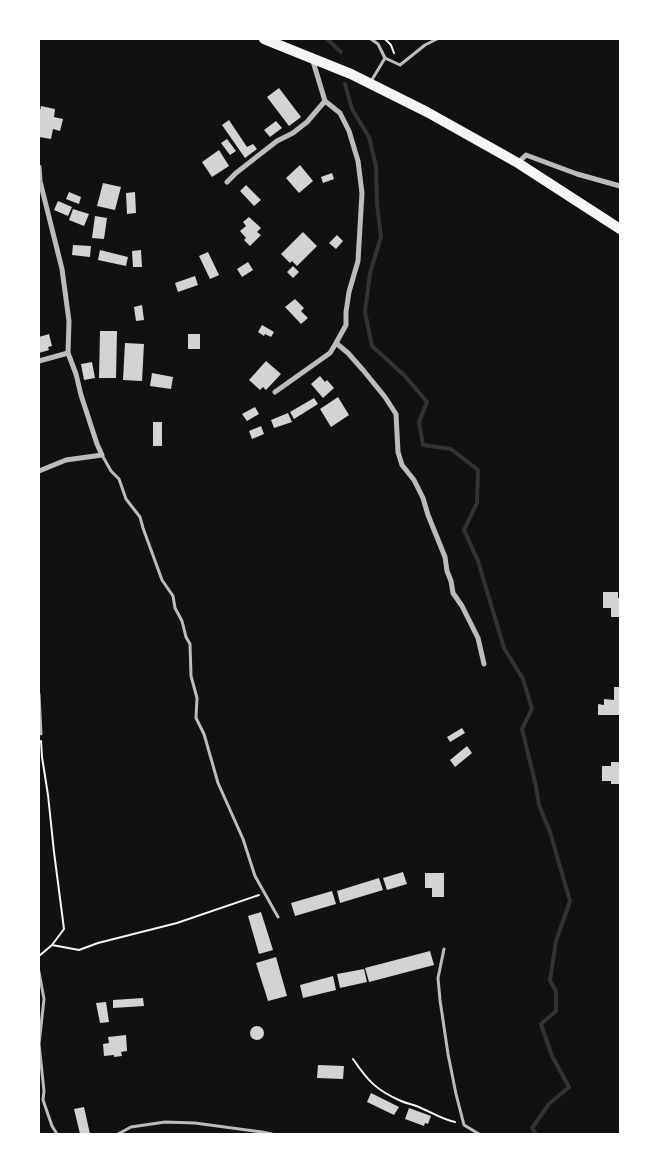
<svg xmlns="http://www.w3.org/2000/svg" width="659" height="1173" viewBox="0 0 659 1173" font-family="'IBM Plex Serif',serif">
<rect width="100%" height="100%" fill="#111"/>
<g fill="none" stroke-linecap="round" stroke-linejoin="round">
<path stroke="#333" stroke-width="4" d="M327 39 341 52
M345 84 352 109 369 137 376 166 377 204 381 237 370 273 365 312 372 346 405 376 427 402 419 422 423 445 451 449 478 470 477 503 464 530 478 561 504 648 523 679 532 709 522 729 536 786 539 805 550 832 570 901 556 941 550 980 556 992V1011L541 1024 552 1056 569 1087 549 1104 532 1128 536 1134"/>
</g>
<path fill="#d3d3d3" d="M279 88 301 117 289 126 267 97Z
M41 106 55 109 54 117 63 119 60 131 53 129 51 139 39 137V115Z
M229 120 247 147 253 144 257 149 245 158 222 125Z
M276 121 282 128 270 137 264 130Z
M227 139 236 151 230 155 221 143Z
M219 150 229 166 212 177 202 162Z
M300 165 313 181 299 193 286 178Z
M332 173 334 179 323 183 321 177Z
M103 183 121 187 115 210 97 206Z
M246 185 261 200 254 206 240 191Z
M69 192 81 197 79 204 66 199Z
M135 192 136 213 127 214 126 193Z
M58 201 72 207 68 216 54 210Z
M73 209 89 214 84 226 69 220Z
M95 216 107 218 104 239 92 238Z
M249 217 261 228 257 232 261 235 250 246 244 240 246 238 240 231 246 226 243 222Z
M303 232 317 246 297 266 292 261 290 263 281 254Z
M337 235 343 241 336 249 329 243Z
M73 245 91 246 90 257 72 255Z
M100 250 128 257 126 266 98 260Z
M141 250 142 267H133L132 251Z
M208 252 219 275 210 279 199 256Z
M248 262 253 270 242 277 237 269Z
M293 266 299 272 293 278 287 272Z
M195 276 198 285 178 292 175 283Z
M295 299 304 308 301 311 308 318 301 324 285 307Z
M142 305 144 320 136 321 134 307Z
M262 325 274 332 271 337 265 334 264 336 258 332Z
M100 331H117L116 378H99Z
M49 334 52 346 48 347 49 350 39 353V337Z
M188 334H200V349H188Z
M125 343 144 344 142 381 123 380Z
M266 361 281 374 266 390 263 387 260 390 249 380Z
M92 362 95 378 84 380 81 364Z
M152 373 173 377 171 389 150 386Z
M320 376 325 382 327 380 334 388 323 398 311 384Z
M338 397 349 415 331 427 320 409Z
M314 398 318 404 294 419 290 412Z
M255 407 259 414 247 421 242 414Z
M288 413 292 422 274 428 271 420Z
M153 422H162V446H153Z
M261 426 264 434 252 439 249 431Z
M603 592H618V598H620V617H611V608H603Z
M614 687H620V715H598V704L604 705V699L614 700Z
M462 728 465 733 450 742 447 737Z
M467 746 472 753 455 767 450 760Z
M611 762H620V784H611V781H602V766H611Z
M403 872 407 884 387 890 383 878Z
M425 873H444V897H432V888H425Z
M379 878 383 890 340 903 337 891Z
M332 891 336 904 295 916 291 903Z
M261 912 273 950 259 954 248 916Z
M430 951 434 965 369 982 365 968Z
M276 957 287 996 268 1001 256 963Z
M364 969 367 982 340 988 337 974Z
M333 976 336 990 303 998 300 985Z
M143 998 144 1006 113 1008V1000Z
M106 1002 109 1022 100 1023 96 1003Z
M250 1033a7 7 0 1 1 14 0a7 7 0 1 1-14 0Z
M126 1035 127 1051 121 1052 122 1056 114 1057V1055L104 1056 103 1044 109 1043 108 1037Z
M318 1065 344 1066 343 1079 317 1078Z
M371 1093 399 1107 394 1115 367 1102Z
M84 1107 90 1134H80L74 1109Z
M409 1108 431 1116 428 1124 425 1123 424 1126 405 1119Z"/>
<g fill="none" stroke-linecap="round" stroke-linejoin="round">
<path stroke="#f5f5f5" stroke-width="2" d="M385 39 391 45 394 53
M52 945 79 950 98 943 177 923 259 895
M39 956 52 945 64 929 54 852 48 795 42 757 41 741
M353 1059C368 1081 376 1090 401 1101 408 1104 416 1105 423 1109 435 1114 442 1119 455 1122"/>
<path stroke="#bcbcbc" stroke-width="3" d="M385 58 400 65 425 45 437 39
M370 83 385 58 378 44 371 39
M102 455 111 471 119 479 126 499 140 517 143 528 162 580 173 596 175 608 182 621 186 637 190 644 191 676 197 698 196 718 204 734 218 783 243 839 255 876 278 917
M39 694 41 734
M444 949 438 978 440 1000 448 1054 456 1094 464 1125 479 1134
M39 972 44 999 39 1044 44 1091 43 1100 52 1126 57 1134
M118 1134 131 1127 165 1122 195 1123 262 1132 272 1134"/>
<path stroke="#bcbcbc" stroke-width="5" d="M518 163 526 155 577 174 620 186
M39 167 40 181 62 269 69 321 68 353 76 374 81 395 97 444 102 455 66 460 39 471
M227 182 236 173 277 141 293 133 307 122 325 101
M336 343 348 353 363 370 385 397 396 414 398 452 402 465 414 480 423 498 428 515 445 557 447 571 451 581 453 593 462 606 478 638 484 664
M39 361 68 353
M275 392 330 353 336 343 346 325V312L349 292 358 261 362 193 358 161 349 131 340 113 325 101 312 58"/>
<path stroke="#f5f5f5" stroke-width="10" d="M264 39 351 74 427 112 518 163 620 229"/>
</g>
<rect width="659" height="1173" fill="none" stroke="#ffffff" stroke-width="80"/>
</svg>
